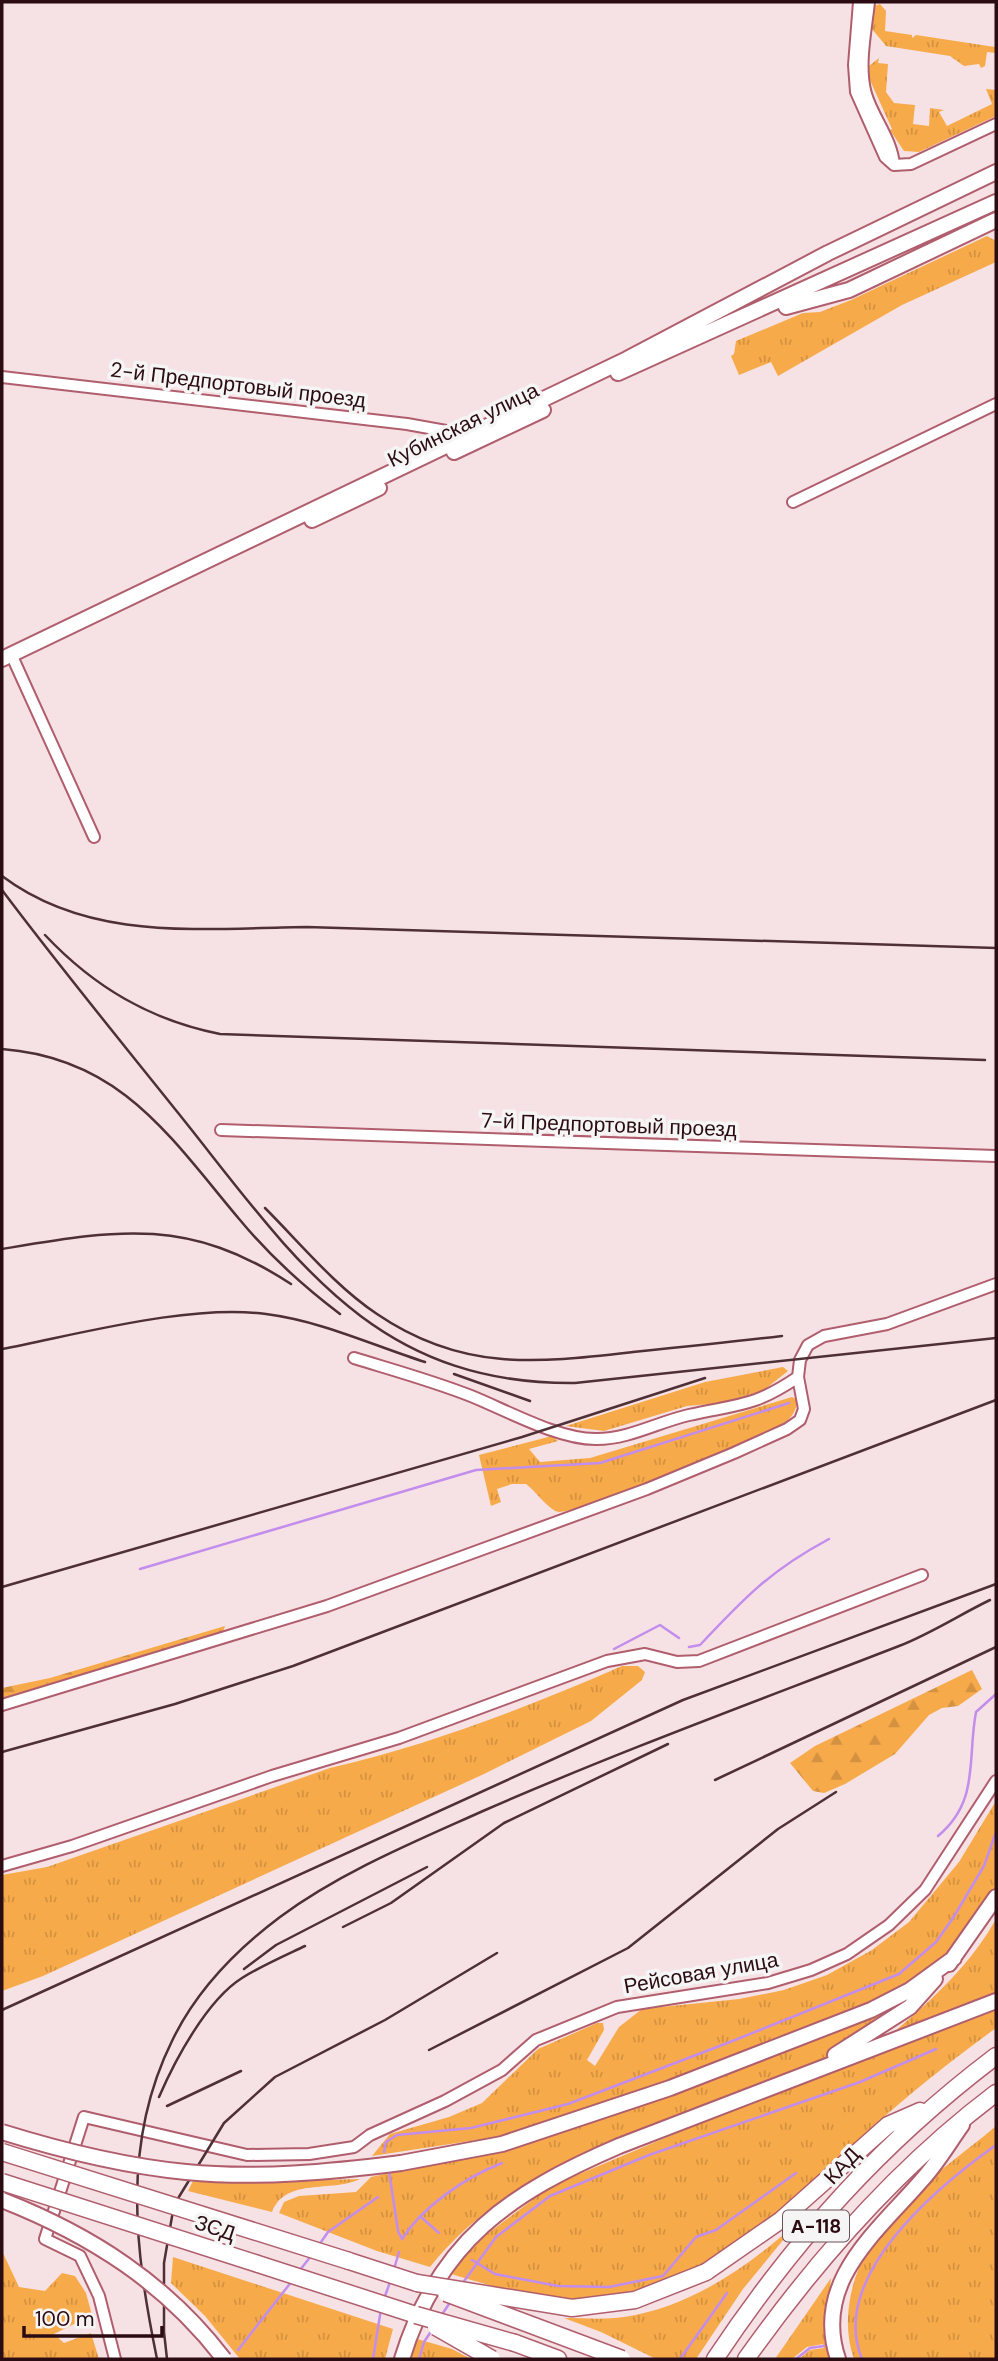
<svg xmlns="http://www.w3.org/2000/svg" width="998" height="2361" viewBox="0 0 998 2361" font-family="'DM Sans',sans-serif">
<defs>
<pattern id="grass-tufts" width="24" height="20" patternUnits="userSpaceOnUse" patternTransform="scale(1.75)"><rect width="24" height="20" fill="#f7aa4a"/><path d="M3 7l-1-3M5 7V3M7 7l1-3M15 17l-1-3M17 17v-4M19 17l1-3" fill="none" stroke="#d49140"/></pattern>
<pattern id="forest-firs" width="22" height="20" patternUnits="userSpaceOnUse" patternTransform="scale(1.75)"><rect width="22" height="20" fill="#f7aa4a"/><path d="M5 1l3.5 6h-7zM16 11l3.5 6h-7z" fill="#d49140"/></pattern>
</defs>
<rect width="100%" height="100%" fill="#f6e2e4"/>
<path fill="url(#grass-tufts)" d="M880 4 886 11 885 31 912 35V38L916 35 995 47 996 53 987 52 985 66 981 68 979 64 964 66 950 56 886 46 872 29 874 6Z
M879 58 878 63 888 64 886 92 894 103 915 105 913 124 929 126 930 108 944 110 939 112 947 126 992 104 986 89 996 90V116L919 152 904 151 890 130 892 129 869 78V66Z
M987 236 996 241V262L902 305 778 376 771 362 739 375 731 356 734 354 736 341 803 313 820 312 851 300Z
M783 1367 788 1371 764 1390 723 1403 687 1406 604 1431 566 1426 705 1382Z
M792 1397 798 1400C796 1409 793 1417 785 1422 763 1438 578 1514 559 1512 548 1510 536 1491 526 1484H512L497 1489 501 1502 491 1506 479 1455 552 1436 558 1441 529 1449 540 1462 590 1458Z
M622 1666H638L645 1672 642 1680 591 1721 484 1774 43 1976 2 1991V1875L47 1867 330 1768C430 1745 528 1707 622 1666Z
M996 1801V1886L950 1952 926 1976 873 2005 583 2114 503 2136 372 2156 390 2134 449 2117 482 2103 538 2049 597 2023H603L604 2030 587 2060 595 2066 619 2027 642 2009 739 1999 784 1990 827 1975 872 1950 909 1922 959 1862Z
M996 1919V1995L894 2032C933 1999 971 1964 996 1919Z
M906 2003C866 2034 826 2060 778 2080 657 2131 517 2158 430 2267L377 2251 279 2213 284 2202 299 2196 356 2192 371 2177 534 2142 847 2028Z
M996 2007V2028C952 2060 909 2094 868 2131 786 2204 698 2303 578 2300 533 2299 491 2286 448 2273L487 2234 551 2186 729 2111Z
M996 2126V2359H854C836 2309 860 2247 896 2210 926 2179 963 2154 996 2126Z
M194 2179 250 2182 360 2179C331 2193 286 2177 272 2212L188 2191Z
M798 2222 743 2289 696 2359H656L601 2332 564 2318C583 2318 604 2320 624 2317 691 2307 749 2266 798 2222Z
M2 2251 19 2287 45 2291 62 2273 75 2276 86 2293 92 2315 54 2334 64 2343 91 2333 99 2359H2Z
M173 2257 393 2329 385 2359H240L205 2316 171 2283Z
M831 2278 826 2333 831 2359H799L810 2350 824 2348 823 2344 807 2347 792 2359H775Z
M414 2338 452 2349 471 2359H407Z"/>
<path fill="url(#forest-firs)" d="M225 1626 223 1632 2 1700V1688L50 1678Z
M972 1670 982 1689 958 1706 942 1708 929 1715 895 1754 845 1784 824 1793 813 1791 790 1763 815 1746Z"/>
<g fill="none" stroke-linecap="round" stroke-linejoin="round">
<path stroke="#c28dec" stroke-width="2.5" d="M140 1569 476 1470 600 1463 789 1403
M689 1647 700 1645C745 1597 771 1570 829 1539
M614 1649 660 1625 679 1638
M938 1836C980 1801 967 1759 976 1712L996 1694
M384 2152 386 2142 397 2135 471 2128 568 2104 730 2042 899 1974 936 1942 953 1918 984 1866 996 1832
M389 2171 398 2231 402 2239
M421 2217 439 2233
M402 2239C423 2206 466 2177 502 2163
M319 2245 328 2232 378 2197
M472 2260 495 2274 558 2286 609 2287 663 2276 696 2237 716 2230 796 2173
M394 2269 399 2252
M300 2270 311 2256
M462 2284 496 2237 550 2196 649 2155 860 2082 936 2049
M384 2299 390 2282
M441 2316 451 2301
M238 2350 292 2281
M373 2359 381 2309
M419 2359 424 2342 432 2330
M680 2359 727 2293
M796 2359 810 2348 824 2346
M862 2359C828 2277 937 2187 996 2145"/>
<defs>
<path id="minor" d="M859 2 854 65 856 92 885 157 894 165 911 164 996 124
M869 2C866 31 858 66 866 94 873 118 892 139 894 165
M2 377 407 424 446 431 460 446
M793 502 996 404
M11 654 94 837
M221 1130 996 1156
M354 1358C393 1370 433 1381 471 1396 506 1410 559 1440 597 1439 629 1439 658 1422 689 1415 738 1404 754 1407 798 1377L800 1360 808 1345 824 1336 887 1324 996 1284
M2 1705 327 1606 647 1489 734 1453 787 1429 800 1420 804 1409 798 1377
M2 1866 72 1846 272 1776 399 1738 607 1661 645 1654 677 1662 699 1661 922 1575
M115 2359 99 2296 80 2256 45 2239 84 2117 247 2155 309 2154 354 2147 370 2135 445 2101 502 2070 536 2040 617 2007 768 1983 811 1970 847 1954 889 1925 925 1890 996 1781"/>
<path id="major" d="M786 307 849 290 996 220
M618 373 996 202
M454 452 543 410
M312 520 379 488
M2 659 627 359 828 253 996 172
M949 1964 996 1897
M835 2055 910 2007 935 1979
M401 2163 502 2144 670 2088 871 2010 910 1990 954 1958
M402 2359C438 2241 510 2193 619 2146L996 2001
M838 2359C812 2282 877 2232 921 2181 937 2164 949 2143 962 2125"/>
<path id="highway" d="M349 2261 417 2283
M258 2264 416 2315
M706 2272 781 2220 888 2125 920 2111
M515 2343 558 2359
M715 2359C795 2239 881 2143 996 2056
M746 2359C817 2259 898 2167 996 2093"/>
</defs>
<use href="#minor" stroke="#b05e6d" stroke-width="14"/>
<use href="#major" stroke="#b05e6d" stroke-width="18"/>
<use href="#highway" stroke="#b05e6d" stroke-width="19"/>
<use href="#minor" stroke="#fff" stroke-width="10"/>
<use href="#major" stroke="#fff" stroke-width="14"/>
<use href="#highway" stroke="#fff" stroke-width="16"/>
<path stroke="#4e3036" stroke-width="2.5" d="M2 876C91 943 203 928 307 927L996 948
M2 890C59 966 119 1039 179 1114 292 1255 372 1385 575 1383L996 1338
M45 935C94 987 150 1020 220 1034L985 1060
M2 1049C121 1058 170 1137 240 1220 269 1255 303 1286 340 1314
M265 1208C301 1244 335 1286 377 1314 462 1372 537 1363 633 1352 683 1347 732 1342 782 1336
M2 1249C116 1230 187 1216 291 1284
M2 1349C80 1334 188 1304 266 1314 321 1321 372 1345 425 1362
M454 1374 530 1401
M2 1587 522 1437 705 1378
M2 1752 175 1704 293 1666 996 1400
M715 1780 996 1647
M343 1927 391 1903 504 1823 668 1744
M244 1969 276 1945 427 1867
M2 2010 683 1700 996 1584
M429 2050 628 1948 778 1829 836 1792
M159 2097C175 2060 207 2000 242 1978 261 1966 284 1956 305 1946
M167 2106 241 2071
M157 2359C135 2251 121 2144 172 2041 196 1991 236 1950 280 1917 341 1872 414 1842 483 1811 620 1751 760 1700 899 1646 930 1634 959 1615 990 1600
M167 2359 164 2332V2263L174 2205 224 2123 275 2077 385 2020 497 1953"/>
<defs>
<path id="major-bridge" d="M2 2132C60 2150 124 2166 186 2172 257 2179 330 2172 401 2163
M2 2200C91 2235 166 2283 224 2359"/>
<path id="highway-bridge" d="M2 2152 349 2261
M2 2182 258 2264
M417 2283 572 2308 635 2300 706 2272
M446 2293 622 2359
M416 2315 515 2343
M436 2327 492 2359"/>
</defs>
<use href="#major-bridge" stroke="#b05e6d" stroke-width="18" stroke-linecap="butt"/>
<use href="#highway-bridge" stroke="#b05e6d" stroke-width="19" stroke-linecap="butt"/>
<use href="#major-bridge" stroke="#fff" stroke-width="14"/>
<use href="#highway-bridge" stroke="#fff" stroke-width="16"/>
</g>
<g text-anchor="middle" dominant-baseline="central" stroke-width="7" stroke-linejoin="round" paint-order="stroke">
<rect fill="#f5f5f5" stroke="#685257" stroke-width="2" x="783" y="2210.5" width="66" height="31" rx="5"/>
<g font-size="19" font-weight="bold" fill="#2c0c13">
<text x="816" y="2226">А-118</text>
</g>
<g font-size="21" fill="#2c0c13" stroke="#f5f5f5">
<text transform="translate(238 385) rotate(7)">2-й Предпортовый проезд</text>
<text transform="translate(463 425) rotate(-26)">Кубинская улица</text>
<text transform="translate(609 1125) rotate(2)">7-й Предпортовый проезд</text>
<text transform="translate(701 1973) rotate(-10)">Рейсовая улица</text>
<text transform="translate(842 2166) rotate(-47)">КАД</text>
<text transform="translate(215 2228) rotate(18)">ЗСД</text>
</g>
</g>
<rect width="998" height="2361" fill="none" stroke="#2c0c13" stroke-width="7"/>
<path d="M24 2326v10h138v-10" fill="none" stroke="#2c0c13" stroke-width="3.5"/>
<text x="35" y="2326" font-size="21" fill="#2c0c13" stroke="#f5f5f5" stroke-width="5" paint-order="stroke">100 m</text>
</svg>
